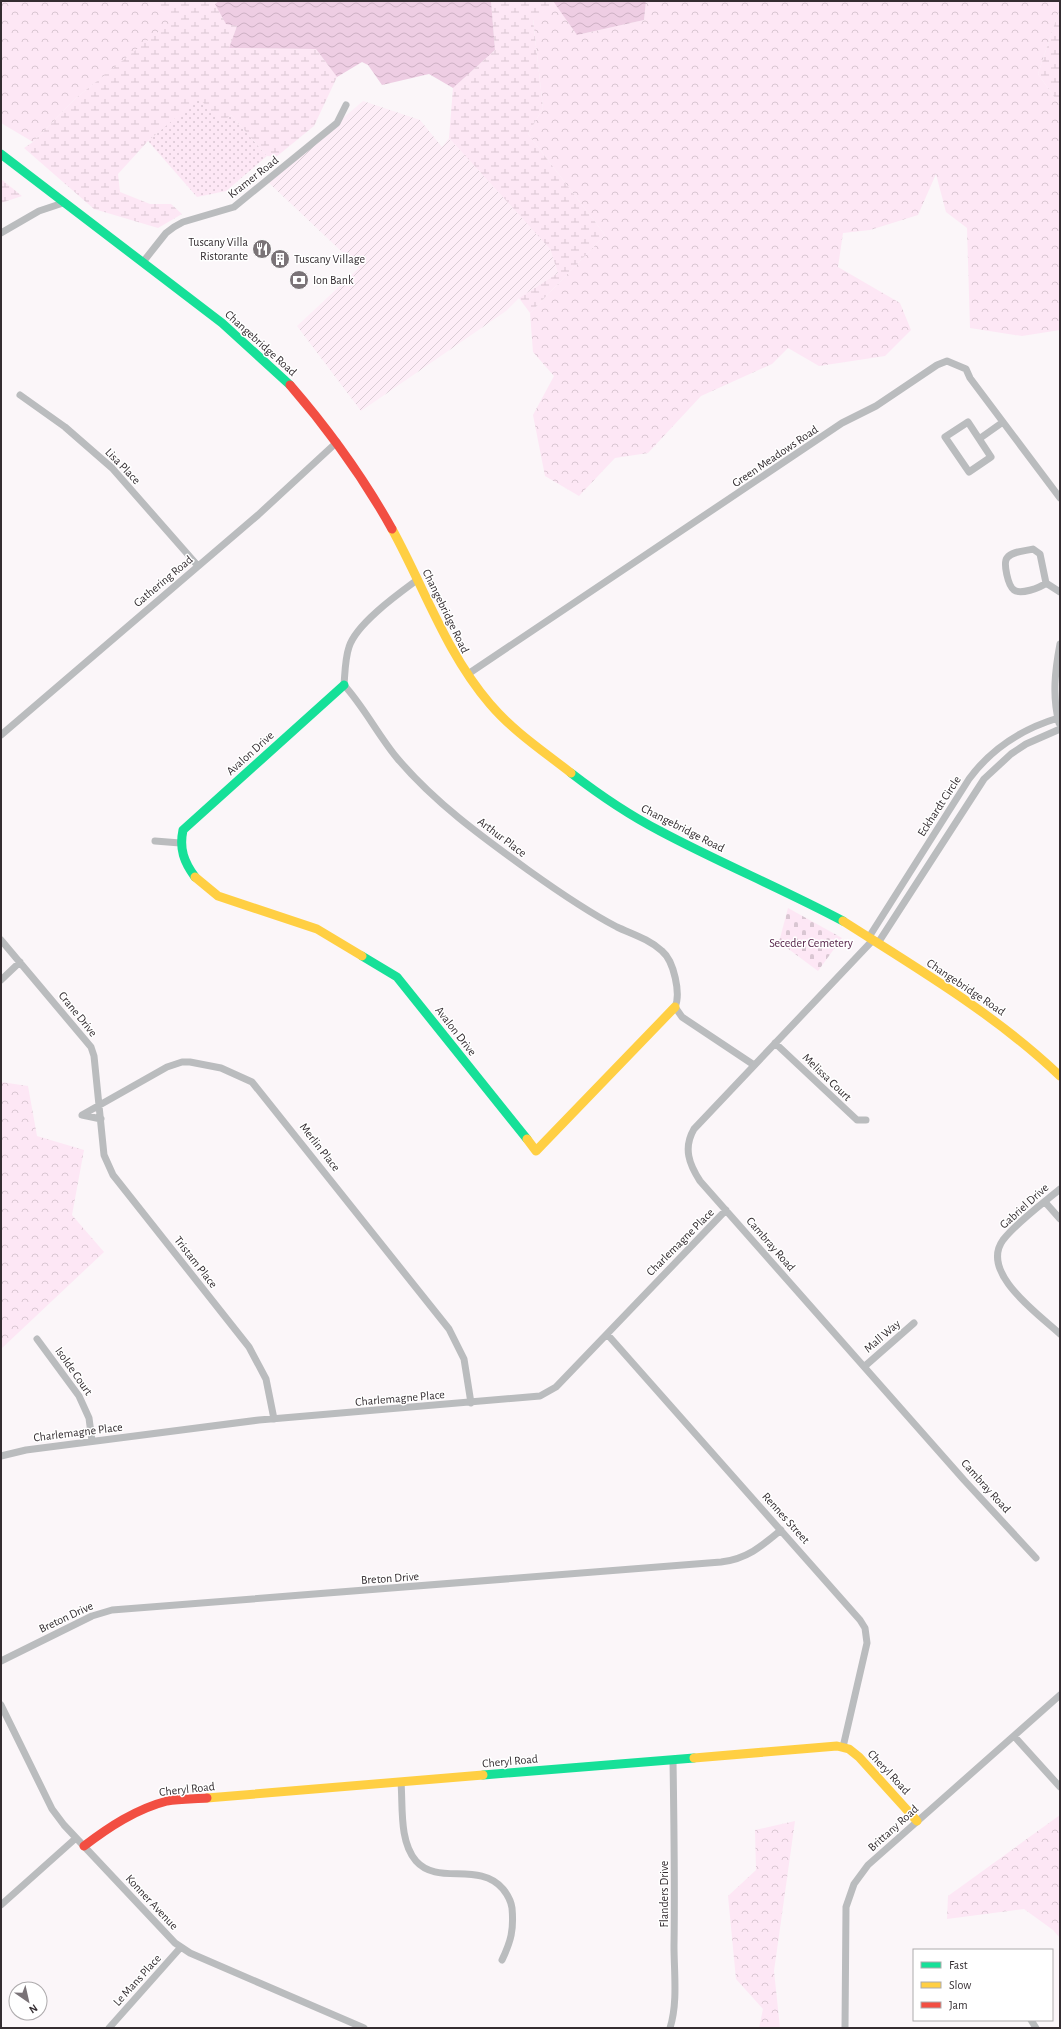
<svg xmlns="http://www.w3.org/2000/svg" width="1061" height="2029" viewBox="0 0 1061 2029" font-family="'Alegreya Sans',sans-serif">
<defs>
<pattern id="industrial-furrows" width="10" height="10" patternUnits="userSpaceOnUse"><rect width="10" height="10" fill="#fdedf7"/><path d="M-1 1l2-2M0 10L10 0M9 11l2-2" fill="none" stroke="#d9ccd4"/></pattern>
<pattern id="green-dots" width="8" height="8" patternUnits="userSpaceOnUse"><rect width="8" height="8" fill="#fde7f5"/><path d="M2 2h.1M6 6h.1" fill="none" stroke="#d9c6d2" stroke-width="1.8" stroke-linecap="round"/></pattern>
<pattern id="forest-crowns" width="20" height="18" patternUnits="userSpaceOnUse"><rect width="20" height="18" fill="#fde7f5"/><path d="M2 6a3 3 0 1 1 6 0M12 15a3 3 0 1 1 6 0" fill="none" stroke="#d9c6d2"/></pattern>
<pattern id="wetland-marsh" width="20" height="14" patternUnits="userSpaceOnUse"><rect width="20" height="14" fill="#fde7f5"/><path d="M1 5h8M5 5V1M11 12h8M15 12V8" fill="none" stroke="#d9c6d2"/></pattern>
<pattern id="cemetery-stones" width="16" height="16" patternUnits="userSpaceOnUse"><rect width="16" height="16" fill="#fde7f5"/><path d="M2 7V4a2 2 0 0 1 4 0v3zM10 15v-3a2 2 0 0 1 4 0v3z" fill="#d9c6d2"/></pattern>
<pattern id="water-waves" width="16" height="10" patternUnits="userSpaceOnUse"><rect width="16" height="10" fill="#eecde3"/><path d="M0 5q4-4 8 0t8 0" fill="none" stroke="#cdb0c3"/></pattern>
</defs>
<rect width="100%" height="100%" fill="#fbf6f9"/>
<path fill="url(#industrial-furrows)" d="M363 101 420 120 442 147 449 138 550 249 558 273 519 298 506 311 361 411 297 326 359 268 268 182Z"/>
<path fill="url(#green-dots)" d="M199 97 221 122 231 115 267 156 226 191 197 197 148 141Z"/>
<path fill="url(#forest-crowns)" d="M1 1H147L174 20 76 98 33 142 1 123Z
M646 1H1060V8L1038 74 1060 105V330L1022 336 970 328 967 228 946 212 936 174 918 215 870 230 843 233 838 267 900 303 911 330 885 356 819 366 788 348 772 364 701 396 648 453 615 458 579 496 545 476 533 415 554 376 533 352 530 313 605 235 528 134 543 108 533 19 555 3 577 35 644 20Z
M1 1082 28 1086 37 1136 84 1150 72 1215 104 1252 1 1349Z
M1060 1815V1938L1053 1930 1024 1909 947 1919 948 1896Z
M795 1821 774 1971 780 2028H759L763 2009 736 1979 728 1896 756 1870 755 1830Z"/>
<path fill="url(#wetland-marsh)" d="M147 1H219L215 4 237 26 229 48 316 49 337 77 314 126 276 157 267 156 231 115 221 123 199 98 148 141 118 174 120 192 150 204H171L182 214 158 228 94 209 24 148 33 142 76 98 173 20Z
M491 1H553L555 3 533 20 543 108 528 134 605 235 530 313 519 298 558 273 550 249 449 138 453 88 495 50Z
M1060 8V105L1038 74Z
M1 179 22 196 1 203Z"/>
<path fill="url(#cemetery-stones)" d="M788 908 842 938 818 971 779 942Z"/>
<path fill="url(#water-waves)" d="M219 1H491L495 50 453 88 429 74 382 85 368 65 362 62 337 77 316 49 229 48 237 26 226 24 215 4Z
M553 1H646L644 20 577 35Z"/>
<g fill="none" stroke-linecap="round" stroke-linejoin="round">
<path stroke="#babcbe" stroke-width="7" d="M1 233 39 211 63 203
M143 262 166 233 174 227 183 222 234 207 337 123 346 105
M20 395 65 427 112 468 198 566
M968 422 991 457 969 472 945 437Z
M979 439 1003 422
M1033 549 1040 554 1046 583C1040 588 1020 595 1014 590 1008 586 1003 563 1007 558 1012 551 1026 551 1033 549Z
M417 580C398 594 356 624 349 647 345 659 345 673 344 685 364 707 378 735 397 758 434 802 481 836 528 870 556 890 586 911 617 927 632 934 649 939 662 951 674 961 681 994 675 1007L682 1017 754 1065
M1046 583 1060 592
M468 674 842 423 876 406 937 365 947 361 966 369 970 378 1060 498
M1059 723C1052 696 1055 671 1060 644
M1 735 258 515 337 442
M155 841 180 843
M869 937 969 779C991 749 1022 729 1058 718
M1 940 91 1047 94 1056 104 1155 113 1175 249 1347 266 1379 274 1419
M873 940 694 1129C683 1148 689 1164 700 1181L964 1480 1036 1558
M878 943 984 779 1011 754 1026 744 1060 729
M1 980 20 962
M775 1043 857 1120H866
M101 1119 82 1115 167 1067 182 1062H190L221 1068 252 1082 449 1329 464 1359 471 1403
M1060 1189C1042 1204 1017 1222 1003 1240 979 1273 1040 1315 1060 1334
M1045 1202 1060 1219
M607 1334 860 1620 865 1628 867 1643 843 1747
M37 1339 79 1396 89 1418 92 1441
M865 1366 914 1323
M1 1456 26 1450 259 1420 540 1396 556 1387 726 1210
M1 1661 92 1616 112 1610 721 1562C747 1559 762 1546 781 1530
M1 1705 52 1809 64 1825 175 1943 190 1953 364 2028
M1014 1736 1060 1787
M401 1782C403 1807 399 1841 416 1861 438 1886 479 1861 503 1889 507 1894 511 1901 512 1908 514 1930 511 1941 502 1960
M1 1905 76 1838
M1031 2020 1036 2028
M109 2028 181 1947
M670 2028C678 2003 674 1972 674 1946 675 1884 674 1822 673 1760
M845 2028 846 1907 854 1884 868 1865 1060 1695"/>
<path stroke="#16e098" stroke-width="9" d="M1 154 222 323 290 385
M571 773C597 793 631 816 660 831 720 863 783 889 843 921
M195 877C184 862 179 849 183 830L344 685
M362 956 397 977 527 1139
M483 1775 694 1758"/>
<path stroke="#ffcf43" stroke-width="9" d="M392 529C424 587 446 653 490 704 513 731 543 751 571 773
M195 877 218 896 317 929 362 956
M843 921C918 969 995 1014 1060 1076
M527 1139 536 1151 675 1007
M694 1758 837 1746 849 1749 859 1757 917 1821
M207 1798 483 1775"/>
<path stroke="#f24e42" stroke-width="9" d="M290 385C329 430 363 477 392 529
M84 1846C109 1827 136 1809 167 1801 180 1799 194 1799 207 1798"/>
</g>
<defs>
<symbol id="restaurant-disc" viewBox="-11 -11 22 22"><circle r="9.5" fill="#7a7377" stroke="#fff"/><path d="M-5-6h1v4h1v-4h1v4h1v-4h1v5L-1.5 .5V6h-2V.5L-5-1ZM5-6V6H3V1.5H1.5Q1.5-4 5-6Z" fill="#fff"/></symbol>
<symbol id="building-disc" viewBox="-11 -11 22 22"><circle r="9.5" fill="#7a7377" stroke="#fff"/><path d="M-4-6H4V6H1V3H-1V6H-4ZM-2.5-4.3h1.7v1.8h-1.7ZM.8-4.3h1.7v1.8H.8ZM-2.5-1h1.7V.8h-1.7ZM.8-1h1.7V.8H.8Z" fill="#fff"/></symbol>
<symbol id="bank-disc" viewBox="-11 -11 22 22"><circle r="9.5" fill="#7a7377" stroke="#fff"/><path d="M-6-4H6V4H-6ZM0-2.3a2.3 2.3 0 1 0 0 4.6a2.3 2.3 0 1 0 0-4.6Z" fill="#fff"/></symbol>
</defs>
<g fill-rule="evenodd">
<use href="#restaurant-disc" x="251" y="238" width="22" height="22"/>
<use href="#building-disc" x="269" y="248" width="22" height="22"/>
<use href="#bank-disc" x="288" y="269" width="22" height="22"/>
</g>
<g text-anchor="middle" dominant-baseline="central" stroke-width="3" stroke-linejoin="round" paint-order="stroke">
<g font-size="12" fill="#342d31" stroke="#fff">
<text transform="translate(253 177) rotate(-38)">Kramer Road</text>
<text transform="translate(261 343) rotate(42)">Changebridge Road</text>
<text transform="translate(775 456) rotate(-34)">Green Meadows Road</text>
<text transform="translate(123 466) rotate(46)">Lisa Place</text>
<text transform="translate(163 581) rotate(-40)">Gathering Road</text>
<text transform="translate(446 611) rotate(64)">Changebridge Road</text>
<text transform="translate(250 753) rotate(-42)">Avalon Drive</text>
<text transform="translate(939 806) rotate(-57)">Eckhardt Circle</text>
<text transform="translate(683 828) rotate(27)">Changebridge Road</text>
<text transform="translate(502 837) rotate(37)">Arthur Place</text>
<text transform="translate(966 987) rotate(34)">Changebridge Road</text>
<text transform="translate(78 1014) rotate(51)">Crane Drive</text>
<text transform="translate(456 1031) rotate(52)">Avalon Drive</text>
<text transform="translate(827 1077) rotate(44)">Melissa Court</text>
<text transform="translate(320 1147) rotate(52)">Merlin Place</text>
<text transform="translate(1024 1206) rotate(-42)">Gabriel Drive</text>
<text transform="translate(680 1242) rotate(-45)">Charlemagne Place</text>
<text transform="translate(771 1244) rotate(49)">Cambray Road</text>
<text transform="translate(196 1262) rotate(52)">Tristam Place</text>
<text transform="translate(882 1336) rotate(-41)">Mall Way</text>
<text transform="translate(74 1371) rotate(55)">Isolde Court</text>
<text transform="translate(400 1398) rotate(-5)">Charlemagne Place</text>
<text transform="translate(78 1432) rotate(-7)">Charlemagne Place</text>
<text transform="translate(986 1486) rotate(48)">Cambray Road</text>
<text transform="translate(786 1518) rotate(48)">Rennes Street</text>
<text transform="translate(390 1578) rotate(-4)">Breton Drive</text>
<text transform="translate(66 1617) rotate(-25)">Breton Drive</text>
<text transform="translate(510 1761) rotate(-5)">Cheryl Road</text>
<text transform="translate(889 1772) rotate(47)">Cheryl Road</text>
<text transform="translate(187 1789) rotate(-6)">Cheryl Road</text>
<text transform="translate(893 1828) rotate(-42)">Brittany Road</text>
<text transform="translate(664 1894) rotate(-90)">Flanders Drive</text>
<text transform="translate(152 1902) rotate(47)">Konner Avenue</text>
<text transform="translate(137 1980) rotate(-48)">Le Mans Place</text>
</g>
<g font-size="12" fill="#342d31" stroke="#fff" text-anchor="start">
<text x="248" y="242" text-anchor="end">Tuscany Villa<tspan x="248" dy="14">Ristorante</tspan></text>
<text x="294" y="259">Tuscany Village</text>
<text x="313" y="280">Ion Bank</text>
</g>
<g font-size="12" fill="#501d43" stroke="#fff">
<text x="811" y="943">Seceder Cemetery</text>
</g>
</g>
<rect width="1061" height="2029" fill="none" stroke="#342d31" stroke-width="4"/>
<rect x="913" y="1949" width="140" height="72" fill="#ffffff" stroke="#aeabad"/>
<rect x="921" y="1962" width="20" height="6" fill="#16e098" stroke="#aeabad"/>
<text x="949" y="1969" font-size="12" fill="#342d31">Fast</text>
<rect x="921" y="1982" width="20" height="6" fill="#ffcf43" stroke="#aeabad"/>
<text x="949" y="1989" font-size="12" fill="#342d31">Slow</text>
<rect x="921" y="2002" width="20" height="6" fill="#f24e42" stroke="#aeabad"/>
<text x="949" y="2009" font-size="12" fill="#342d31">Jam</text>
<g transform="translate(28 2001) rotate(146)"><circle r="19" fill="#ffffff" stroke="#aeabad"/>
<path d="M0-3L7 15L0 10L-7 15Z" fill="#7a7377"/>
<text y="-6" font-size="11" font-weight="bold" text-anchor="middle" fill="#342d31">N</text>
</g>
</svg>
